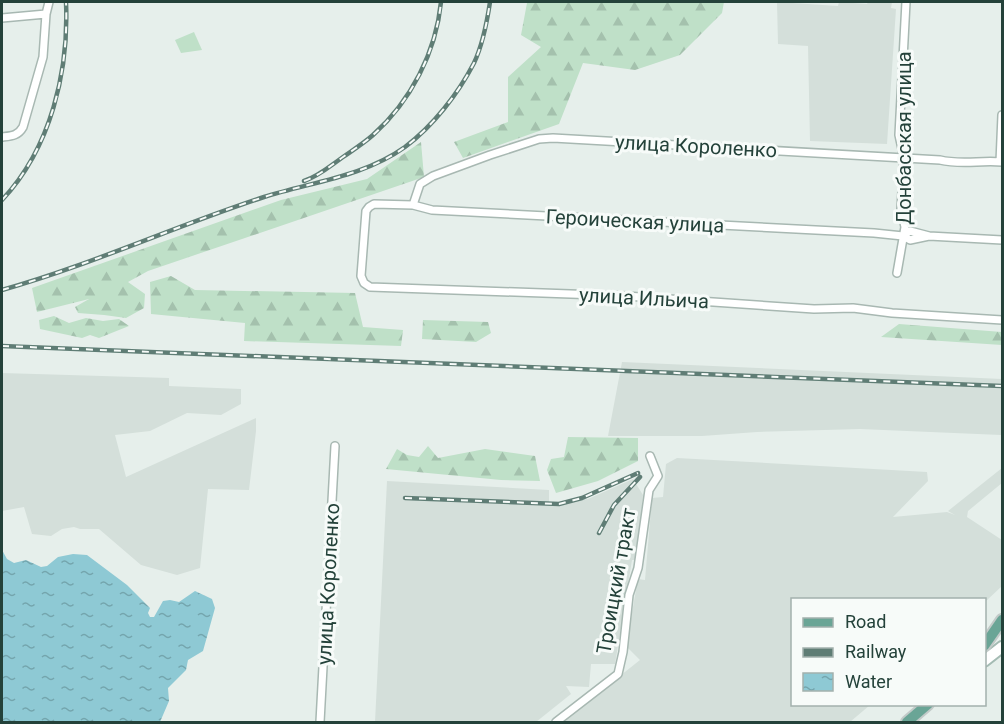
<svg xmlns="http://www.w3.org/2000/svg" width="1004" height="724" viewBox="0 0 1004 724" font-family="Roboto,sans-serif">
<defs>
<pattern id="forest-firs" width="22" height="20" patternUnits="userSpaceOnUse" patternTransform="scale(1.5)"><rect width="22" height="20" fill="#bfe0c8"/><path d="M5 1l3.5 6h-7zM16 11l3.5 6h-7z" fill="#a4c1ad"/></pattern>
<pattern id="water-ripples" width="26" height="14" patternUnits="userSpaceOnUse" patternTransform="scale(1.5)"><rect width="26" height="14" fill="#8ec9d4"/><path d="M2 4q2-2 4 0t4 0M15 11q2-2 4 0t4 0" fill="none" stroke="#74a5ad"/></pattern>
</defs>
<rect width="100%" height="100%" fill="#e6efeb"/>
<path fill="#d4dfda" d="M777 2 838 6 839 2 867 4 868 2H892L891 8 896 9 887 144 810 141 808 46 778 44Z
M622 362 1002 379V437L1001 435 860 429 757 432 702 436H608Z
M2 373 169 378V386L241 389V404L221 415 187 413 150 431 115 435 126 477 256 418V431L249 490 208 489 200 568 177 575 141 565 99 529H80L74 527 62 529 51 536 32 534 24 507 2 511Z
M677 458 927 472 928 481 893 517 947 512 955 515 948 511 1002 468V483L968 511 967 517 1002 540V586L985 602 984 600H792V704L870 705 850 722H562L640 660 626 646 638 579 645 580 652 498 663 497 666 464Z
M633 479 643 495 637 560H632L615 664H591L589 687 566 686 571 694 536 722H375L387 481 549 490V503L588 499Z"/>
<path fill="#bfe0c8" d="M194 32 202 50 181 53 175 40Z"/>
<path fill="url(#forest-firs)" d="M534 2H724L722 13 680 55 635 70 583 63 559 124 463 158 454 142 508 122V77L541 47 521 35 527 3Z
M421 142 424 177 148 271 128 282 145 294 144 308 126 318 104 315 78 313 75 307 89 299 37 312 32 288 281 200 367 179Z
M171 276 195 290 355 293 363 327 403 330 401 346 244 341 245 323 151 314 150 282Z
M54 316 69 323 86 318 103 321 119 319 129 326 99 338 90 335 82 338 40 329 39 320Z
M423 320 488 322 491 333 476 342 422 339Z
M899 324 1002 332V345L881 337Z
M568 437 638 438V461L598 481 556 493 547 470 551 459 564 457Z
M428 446 438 458 485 449 535 456 540 481 501 480 386 469 397 449 407 455 419 457Z"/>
<path fill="url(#water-ripples)" d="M2 550 7 559 14 563 26 560 41 567 47 566 58 557 73 554 87 555 127 585 150 608 148 613 150 617H154L163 601 170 600 179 602 195 591 212 599 215 608 203 651 188 660 186 670 168 688 169 701 160 722H2Z"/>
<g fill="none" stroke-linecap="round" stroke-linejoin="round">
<defs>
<path id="minor" d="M2 18 46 14
M2 137C11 136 18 136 23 127L43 57 46 14 49 2
M1000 162 1002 115
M413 205 420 184 433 176 490 155 539 139 553 138 940 160C961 165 981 160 1002 162
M903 236 910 231 929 236
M1002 240 929 236 910 240 903 236 874 233 432 210 413 205 374 204 369 207 366 211 361 276 364 283 370 287 626 296 814 309 853 308 892 313 1002 320
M897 273 905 227 901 209 904 158 899 135 906 2
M320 722 335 446
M556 722 618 674 623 652 629 595 638 568 649 490 658 476 650 456"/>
<path id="secondary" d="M984 661 1002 647"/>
<path id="primary" d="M984 646 1002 620
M907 722 928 704"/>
</defs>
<use href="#minor" stroke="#a8b8b2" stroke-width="10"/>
<use href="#secondary" stroke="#a4bbb3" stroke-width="14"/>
<use href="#primary" stroke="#c2cac8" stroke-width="14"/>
<use href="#minor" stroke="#fff" stroke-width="7"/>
<use href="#secondary" stroke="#fff" stroke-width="10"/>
<use href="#primary" stroke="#6aa596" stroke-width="10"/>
<defs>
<path id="rail" d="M304 181C319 176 330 166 343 157 353 150 364 143 373 135 411 101 436 52 441 2
M2 200C51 148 69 71 66 2
M2 290C91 265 175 226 264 197 311 182 363 177 405 147 433 126 458 94 474 63 483 44 487 22 490 2
M2 346 1002 386
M405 498 559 504 582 498 638 473
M599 533 614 505 640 477"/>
</defs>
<use href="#rail" stroke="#5f7d75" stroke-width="4.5"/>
<use href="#rail" stroke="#f7fbf9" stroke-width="2" stroke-dasharray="7" stroke-linecap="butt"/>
</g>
<g text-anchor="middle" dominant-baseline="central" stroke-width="6" stroke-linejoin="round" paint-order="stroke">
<g font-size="20" fill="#24423a" stroke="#f7fbf9">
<text transform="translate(904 138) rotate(-90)">Донбасская улица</text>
<text transform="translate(696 146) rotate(3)">улица Короленко</text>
<text transform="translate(635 221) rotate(3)">Героическая улица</text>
<text transform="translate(644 298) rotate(3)">улица Ильича</text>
<text transform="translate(616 581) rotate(-80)">Троицкий тракт</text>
<text transform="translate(328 584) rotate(-87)">улица Короленко</text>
</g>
</g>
<rect width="1004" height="724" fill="none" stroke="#24423a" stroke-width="6"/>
<rect x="791" y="598" width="195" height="108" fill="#f7fbf9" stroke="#a3b1ad" stroke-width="1.5"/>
<rect x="803" y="618" width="30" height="9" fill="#6aa596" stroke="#a3b1ad" stroke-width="1.5"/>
<text x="845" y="628" font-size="18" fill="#24423a">Road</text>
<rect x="803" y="648" width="30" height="9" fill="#5f7d75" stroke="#a3b1ad" stroke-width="1.5"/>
<text x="845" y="658" font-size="18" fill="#24423a">Railway</text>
<rect x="803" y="673" width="30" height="18" fill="url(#water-ripples)" stroke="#a3b1ad" stroke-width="1.5"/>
<text x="845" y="688" font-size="18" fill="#24423a">Water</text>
</svg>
